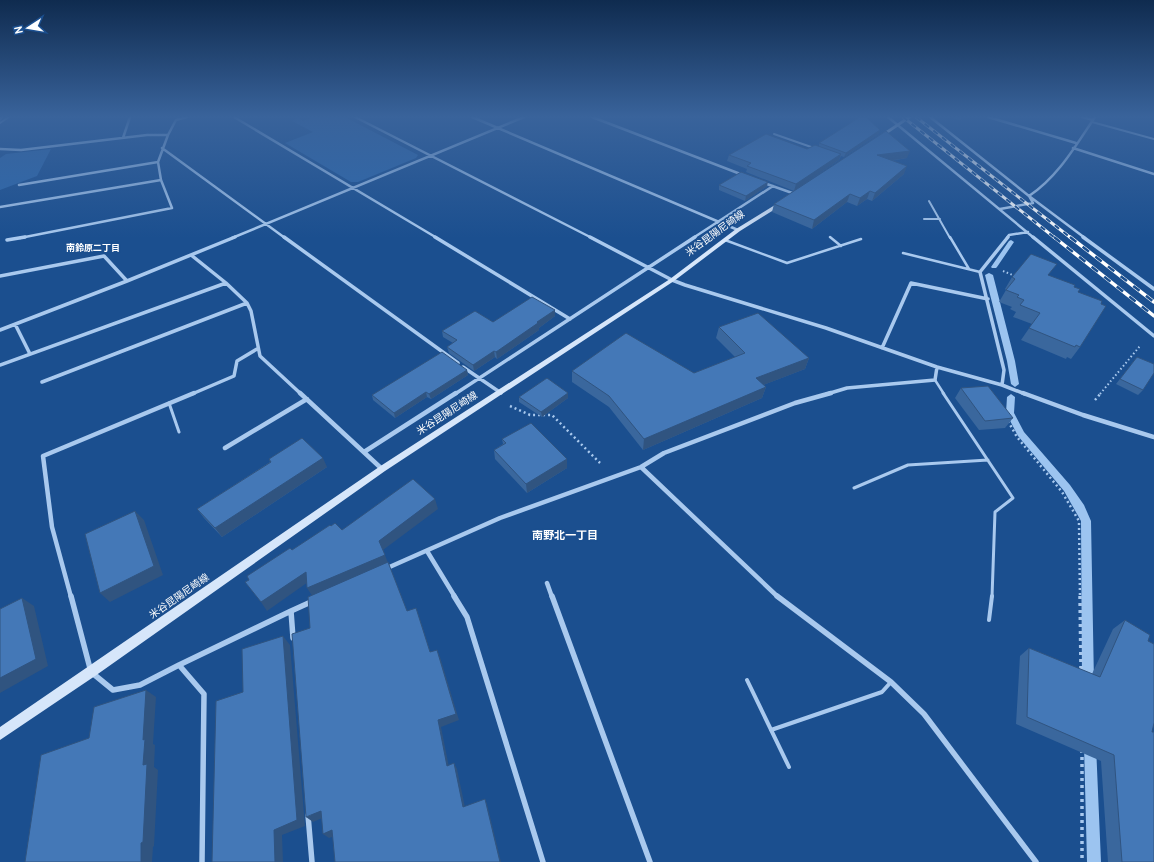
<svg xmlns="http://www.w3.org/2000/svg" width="1154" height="862" viewBox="0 0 1154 862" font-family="'PT Sans','Noto Sans JP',sans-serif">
<rect width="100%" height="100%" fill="#1b4f8f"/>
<path fill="#2e69ad" d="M314 117H345L418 155 416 158 358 182H351L285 143 313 132 292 121 298 118 303 121Z
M51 149 37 176 0 190V158L6 154Z"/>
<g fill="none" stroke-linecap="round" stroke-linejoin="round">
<path fill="#9cc4f0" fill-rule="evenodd" d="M0 117H4L0 121Z
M1011 240 1014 242 997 267 996 268H992L991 267 1009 241Z
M989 273 993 275 1015 361 1019 384 1015 387 1011 384 1007 361 985 275Z
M1011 394 1015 397 1014 413 1024 432 1070 485 1084 505 1091 521 1094 683 1092 687 1088 689 1084 687 1082 683 1081 521 1064 491 1018 436 1006 413 1007 397Z
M1090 739 1095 740 1096 745 1101 862H1087L1084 745 1085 740Z"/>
<path stroke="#a9c9ee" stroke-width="2" stroke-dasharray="1.5 2.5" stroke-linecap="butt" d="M1003 271 1015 276
M1100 394 1140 346"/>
<path stroke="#a9c9ee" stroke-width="2.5" stroke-dasharray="2 3" stroke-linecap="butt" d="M1095 400 1101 393
M510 406 530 415H552L600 463
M1008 421 1017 437 1062 492 1079 521 1080 597"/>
<path stroke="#a9c9ee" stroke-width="3.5" stroke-dasharray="3 4" stroke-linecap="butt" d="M1080 596 1081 671
M1082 750V862"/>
<path stroke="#a9c9ee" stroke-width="2" d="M1092 122 1154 139
M0 123 9 117
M774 134 814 148
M929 201 950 238
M924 219H940"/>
<path stroke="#a9c9ee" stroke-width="2.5" d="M830 237 841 246
M950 237 969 269
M725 240 787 263 861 239
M903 253 980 272
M935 380 944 394"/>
<path stroke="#a9c9ee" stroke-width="3" d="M943 393 1013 498 995 512 992 597
M169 403 179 432
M854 488 908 465 988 460"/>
<path stroke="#a9c9ee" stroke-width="4" d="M989 620 992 596
M747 680 789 767
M771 730 882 692 891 682"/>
<path stroke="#a9c9ee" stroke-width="2.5" d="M234 117 437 238
M355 117 592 238
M472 117 738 230
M592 117 743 175
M888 117 1034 238
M930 117 1029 196 1085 238
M988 117 1076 143
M1082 117 1093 120
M123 138 130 117
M162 148 285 238
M1073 148 1154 174
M0 149 21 150 147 135H168L176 120 187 117
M764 183 795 194
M19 185 158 162
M0 207 161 180
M1000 209 1033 203 1029 196C1058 177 1076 145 1095 117
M20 238 172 208 161 180 158 162 168 135
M232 238 524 117
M693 238 773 186
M1007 238 1009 235 1028 232"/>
<path stroke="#a9c9ee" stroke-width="3.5" d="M284 237 458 363
M435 237 570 319
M590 237 672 280 685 285 826 328 937 367 1002 385 1025 394
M1033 237 1154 336
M1083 237 1154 289
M7 240 25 237
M191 255 226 283 247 303 251 311 260 356 301 394
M0 276 104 256 127 281
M15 324 30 354
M0 330 127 281 235 237
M882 348 911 283 988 299
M0 365 226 283
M463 367 501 393
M42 382 247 303
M1002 385 1004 370 980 272 1008 237
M192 394 234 376 237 361 257 349
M455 394 695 237
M827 394 847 388 935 380 937 367"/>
<path stroke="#a9c9ee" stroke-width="4.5" d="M300 393 382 469
M1023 393 1083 415 1154 437
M225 448 307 399
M364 452 456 393
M641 467 778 597
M427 551 455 597
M385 569 500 518 641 467 664 453 795 403 831 393
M547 583 552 597
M71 597 52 527 43 456 194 393"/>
<path stroke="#a9c9ee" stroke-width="5.5" d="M71 596 91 672 113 690 140 685 179 665 204 694 202 862
M454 596 467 617 543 862
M552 596 650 862
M777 596 891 682 924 714 1036 862
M293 638 291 611 313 601
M179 665 291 611
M308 815 312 862"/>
<path fill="#d6e6fa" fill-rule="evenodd" d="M907 117H912L881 138 877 137Z
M783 200 785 201V203L740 231 674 281 385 471 95 676 0 740V727L379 467 670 279 736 229Z"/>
<defs>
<path id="rail-far1" d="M903 117 1055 238
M916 117 1071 238"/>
<path id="rail" d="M1054 237 1154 316
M1070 237 1154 302"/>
</defs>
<use href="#rail-far1" stroke="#fff" stroke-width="3"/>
<use href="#rail" stroke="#fff" stroke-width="3.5"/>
<use href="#rail-far1" stroke="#1b4f8f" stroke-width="2" stroke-dasharray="5.5" stroke-linecap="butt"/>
<use href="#rail" stroke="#1b4f8f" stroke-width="2.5" stroke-dasharray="8" stroke-linecap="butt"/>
</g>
<path fill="#3a679d" d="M949 117H964L960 120Z
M886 131 907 158 891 161 904 174 872 201 867 199 857 206 847 202 812 229 772 212 774 204Z
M879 134 844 157 841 156 839 160 794 191 746 172 747 169 727 161 729 155 807 149 819 146V143Z
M719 185 767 186 745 201 719 190Z
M1050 276 1074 287 1078 292 1080 347 1071 359 1067 357 1066 359 1021 340 1032 324 1013 317 1016 312 1010 309 1012 307 999 302 1006 290 1005 289 1012 277Z
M555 310V316L539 328V330L497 359 495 357 474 371 449 353 447 347 453 343 443 337 442 331 493 322Z
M719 327 809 358 805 369 763 385 766 387 762 398 643 450 609 407 572 382V371L694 373 735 357 716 338Z
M1137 357 1143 390 1138 395 1116 384Z
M467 370 468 375 431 399 427 397 395 418 373 400 372 395Z
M961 388 1013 418 1005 428 979 430 955 398Z
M519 397 568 398 542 417 519 402Z
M502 439 567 459V468L527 493 495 459 494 450 503 444Z
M269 459 327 467 222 537 204 518 197 509 270 462Z
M1125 620 1148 641 1152 732 1154 862H1108L1101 761 1016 724 1020 656 1029 648 1092 674 1113 629Z"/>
<path fill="#305480" d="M880 130 879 134 844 157 846 153Z
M910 151 907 158 874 163 877 155Z
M841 154 839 160 794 191 796 184Z
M907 166 904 174 872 201 875 193Z
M768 182 767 186 745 201 746 196Z
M870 191 867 199 857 206 860 198Z
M850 194 847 202 812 229 814 220Z
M555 310V316L539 328V330L497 359 496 352 537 322Z
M494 351 495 357 474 371 473 365Z
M809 358 805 369 753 389 756 378Z
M467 370 468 375 431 399 429 394Z
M766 387 762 398 643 450 644 439Z
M426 392 427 397 395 418 394 413Z
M568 393V398L542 417 541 412Z
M323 458 327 467 222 537 215 528Z
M567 459V468L527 493 526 484Z
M435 499 438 509 383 550 410 619 313 597 307 588 379 541Z
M135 511 144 520 163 575 110 602 100 593Z
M306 572 311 580 267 611 261 602Z
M22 598 34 606 48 666 0 693V678Z
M416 608 419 616 433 660 430 652Z
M283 636 290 645 305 826 282 835 283 862H275L274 830Z
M437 650 440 657 459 720 441 727 450 772 447 766 438 720Z
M146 690 156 697 153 744 155 745 154 767 158 770 154 846 153 847 152 862H141L143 765V740Z
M454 763 457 769 466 812 463 807Z
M485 799 487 804 501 862H500Z
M321 811 327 816 313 822 306 817Z
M332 830 338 835 329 838 323 834Z"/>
<path fill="#4478b7" stroke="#305480" d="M860 117H866L880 130 846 153 819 143Z
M886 131 910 151 877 155 907 166 875 193 870 191 860 198 850 194 814 220 774 204Z
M766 134 807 149 815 145 841 154 796 184 747 166 751 163 729 155Z
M741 172 768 182 746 196 719 185Z
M1031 254 1057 264 1048 275 1075 285 1074 287 1080 289 1078 292 1102 301 1101 304 1106 306 1080 347 1076 345 1075 347 1029 328 1040 313 1020 305 1024 300 1017 297 1019 295 1006 290 1015 279 1012 277Z
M532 297 555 310 537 322 538 323 496 352 494 351 473 365 447 347 457 340 442 331 475 311 493 322Z
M758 313 809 358 756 378 766 387 644 439 609 396 572 371 626 333 694 373 745 353 719 327Z
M442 352 467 370 429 394 426 392 394 413 372 395Z
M1137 357 1154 364V373L1143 390 1120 379Z
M547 378 568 393 541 412 519 397Z
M988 386 1013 418 985 421 961 388Z
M531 423 567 459 526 484 494 450 506 443 502 439Z
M302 438 323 458 215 528 197 509 271 462 269 459Z
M413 479 435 499 379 541 385 555 307 588 306 572 261 602 245 582 249 580 247 576 290 548 292 550 330 525 331 526 335 523 342 530Z
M135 511 154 566 100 593 85 534Z
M388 562 407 611 416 608 430 652 437 650 456 714 438 720 447 766 454 763 463 807 485 799 500 862H335L332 830 323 834 321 811 306 817 292 634 310 628 308 597Z
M22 598 36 659 0 678V609Z
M1125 620 1150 635 1148 641 1154 644V723L1152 732H1154V862H1122L1114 755 1027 717 1029 648 1100 677Z
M283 636 297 820 274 830 275 862H212L216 701 243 692 242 649Z
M146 690 143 740 145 739 143 765 147 764 143 842 141 843V862H25L41 755 89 738 94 707Z"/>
<linearGradient id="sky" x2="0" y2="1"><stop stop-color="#0f2b4f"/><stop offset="0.49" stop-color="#39639b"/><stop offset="1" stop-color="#39639b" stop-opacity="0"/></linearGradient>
<rect width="1154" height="238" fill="url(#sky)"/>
<g text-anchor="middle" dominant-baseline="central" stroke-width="3" stroke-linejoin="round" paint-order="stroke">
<g font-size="9" font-weight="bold" fill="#fff" stroke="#1b4f8f">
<text x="93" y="247">南鈴原二丁目</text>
</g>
<g font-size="10" fill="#fff" stroke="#1b4f8f">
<text transform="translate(715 233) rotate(-36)">米谷昆陽尼崎線</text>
<text transform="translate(447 413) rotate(-33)">米谷昆陽尼崎線</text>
<text transform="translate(179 596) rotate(-35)">米谷昆陽尼崎線</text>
</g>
<g font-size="11" font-weight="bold" fill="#fff" stroke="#1b4f8f">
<text x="565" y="535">南野北一丁目</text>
</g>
</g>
<g transform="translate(28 28) rotate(258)" stroke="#1b4f8f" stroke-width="3" paint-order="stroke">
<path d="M0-3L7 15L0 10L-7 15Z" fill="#ffffff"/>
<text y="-6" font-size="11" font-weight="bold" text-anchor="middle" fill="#ffffff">N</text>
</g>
</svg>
